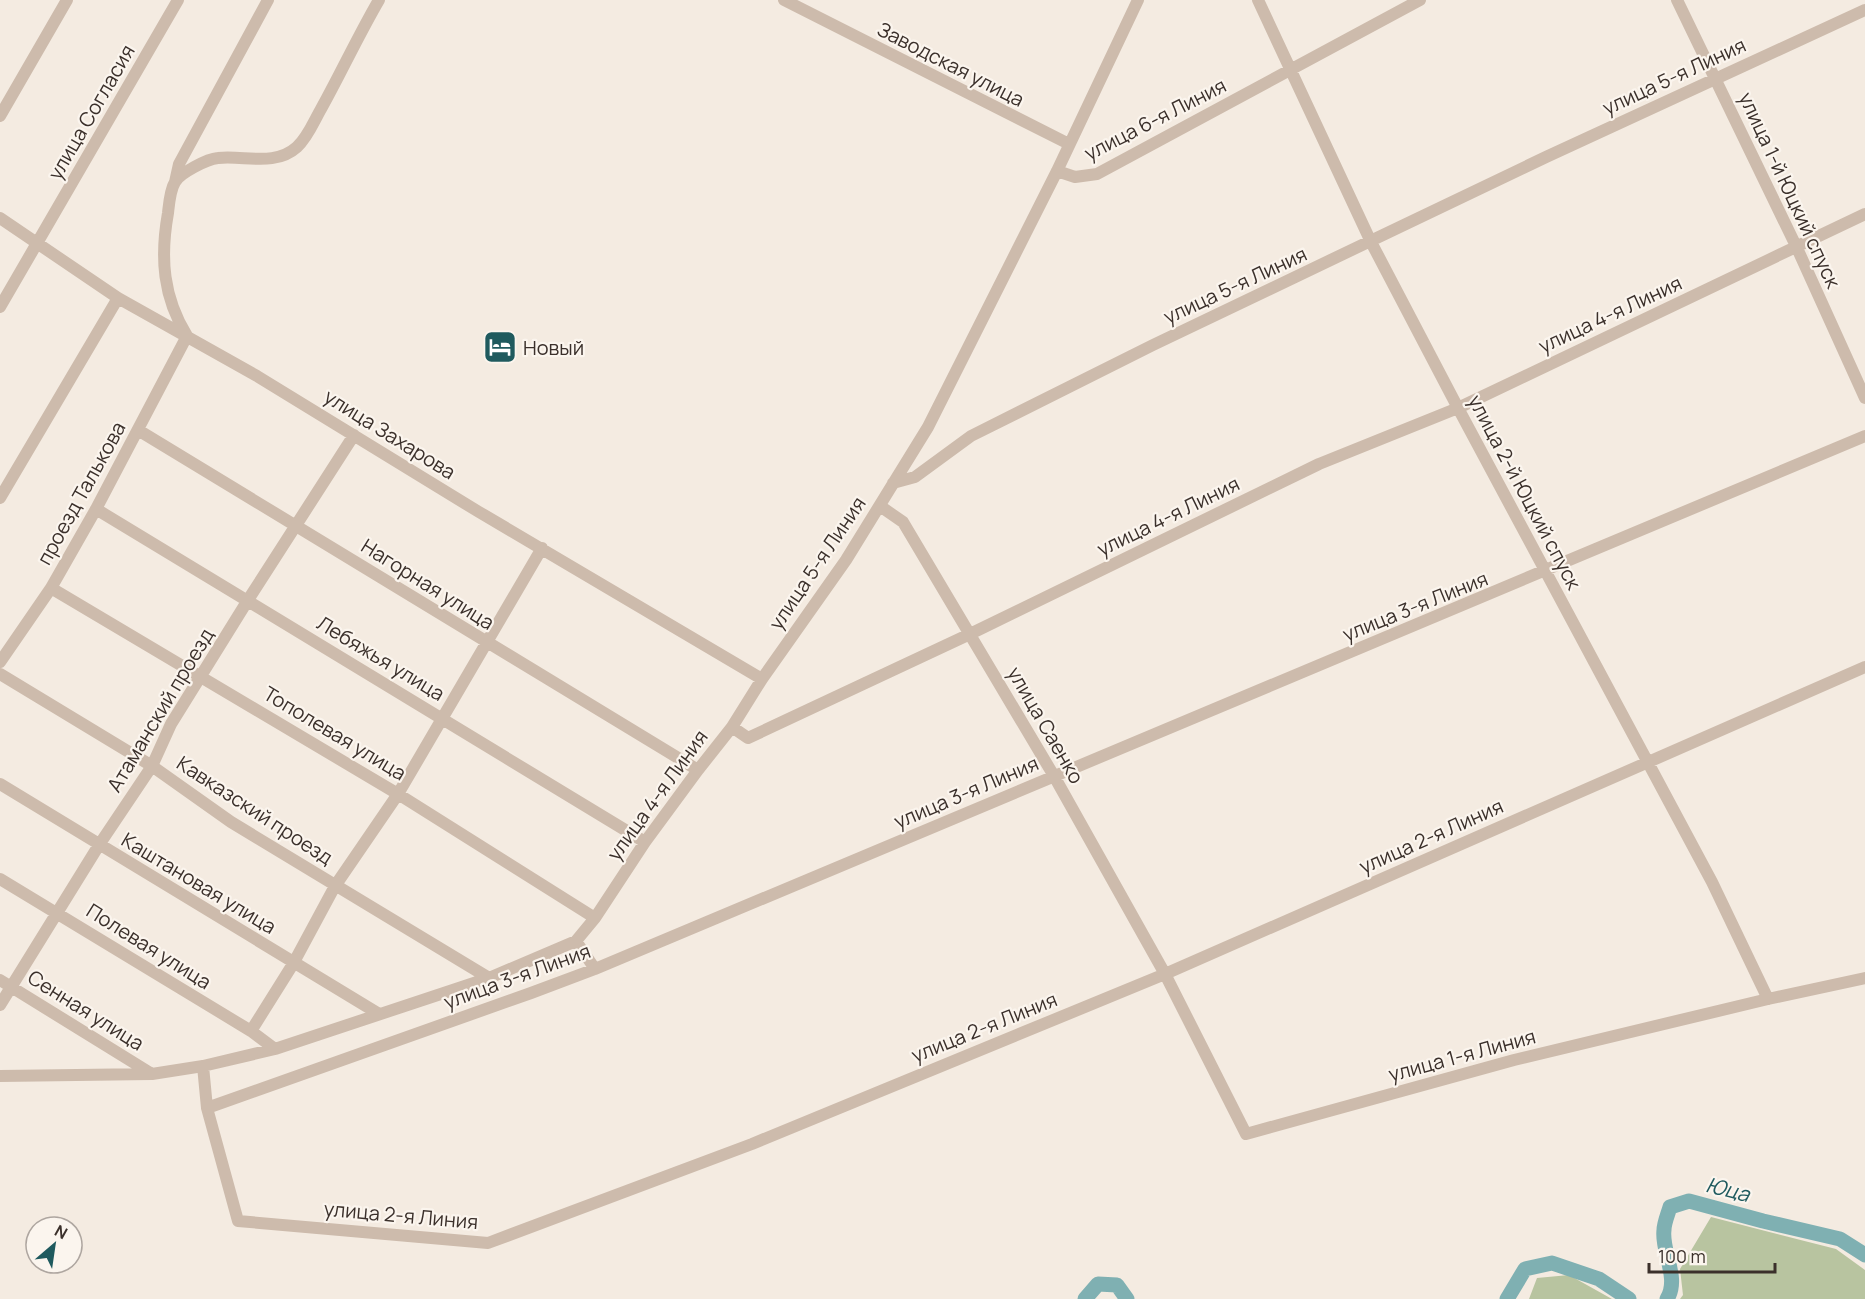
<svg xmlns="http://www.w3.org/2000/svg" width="1865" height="1299" viewBox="0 0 1865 1299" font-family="Manrope,sans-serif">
<rect width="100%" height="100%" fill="#f4ebe1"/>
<path fill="#b8c4a0" d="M1711 1217 1836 1249 1865 1270V1299H1680L1683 1295 1680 1269Z
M1569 1275 1612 1299H1529L1537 1278Z"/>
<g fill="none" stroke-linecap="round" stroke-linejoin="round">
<path stroke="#7fb0b2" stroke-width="15" d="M1085 1299 1098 1284 1117 1285 1127 1299
M1507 1299 1525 1269 1552 1263 1599 1279 1629 1299
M1667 1299C1680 1278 1661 1251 1664 1230 1664 1223 1668 1214 1670 1207L1689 1201 1763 1221 1840 1239 1865 1255"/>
<path stroke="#cdbbac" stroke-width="12" d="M784 0 1069 144
M1258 0 1371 242 1458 408 1712 882 1768 999
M1677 0 1797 248 1865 398
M0 116 67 0
M1057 171 1075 177 1097 174 1420 0
M175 182 179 164 268 0
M0 218 118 298 257 376 479 512 762 679
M0 307 178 0
M138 430 698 770
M893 483 915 477 971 436 1153 345 1546 157 1865 10
M0 498 118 298
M880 506 903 522 1054 776 1165 974 1246 1134 1514 1060 1768 999 1865 978
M96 509 645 842
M51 588 398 794 595 918
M0 662 51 588 96 509 187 336C163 297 160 258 168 213 169 204 170 190 175 182 180 173 207 159 218 158 244 155 275 167 297 147 308 137 314 121 321 109 341 73 358 36 379 0
M0 674 152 766 231 822 489 978
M732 727 748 738 970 634 1319 464 1458 408 1865 214
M0 784 379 1014
M0 879 251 1031 275 1049
M576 941 595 969
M0 980 152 1074
M0 1005 99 845 152 766 171 724 248 600 354 435
M251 1031 293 964 335 886 398 794 542 548
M203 1066 207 1108 238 1221 488 1243 752 1144 1165 974 1865 667
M0 1076 152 1074 203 1066 275 1049 489 978 576 941 595 918 645 842 698 770 732 727 762 679 846 560 928 427 1057 171 1138 0
M207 1108 531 993 595 969C1018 791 1443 617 1865 436"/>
</g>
<defs>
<symbol id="hotel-square" viewBox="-11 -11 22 22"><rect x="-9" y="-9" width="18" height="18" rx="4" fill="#1f5a5e" stroke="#fbf5ee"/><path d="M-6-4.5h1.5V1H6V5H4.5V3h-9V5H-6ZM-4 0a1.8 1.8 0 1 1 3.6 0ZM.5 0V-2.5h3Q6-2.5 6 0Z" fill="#fff"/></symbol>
</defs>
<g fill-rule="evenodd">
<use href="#hotel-square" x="481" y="328" width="38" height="38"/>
</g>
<g text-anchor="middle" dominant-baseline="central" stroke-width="4.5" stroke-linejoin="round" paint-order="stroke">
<g font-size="20" fill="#3b302b" stroke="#fbf5ee">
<text transform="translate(951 64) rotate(27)">Заводская улица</text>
<text transform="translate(1674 76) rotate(-25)">улица 5-я Линия</text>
<text transform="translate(91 112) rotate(-60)">улица Согласия</text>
<text transform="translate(1155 119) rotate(-27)">улица 6-я Линия</text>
<text transform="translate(1790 190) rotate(65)">улица 1-й Юцкий спуск</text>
<text transform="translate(1235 285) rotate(-25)">улица 5-я Линия</text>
<text transform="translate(1610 314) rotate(-25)">улица 4-я Линия</text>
<text transform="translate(390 434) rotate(32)">улица Захарова</text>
<text transform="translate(1525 492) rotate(62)">улица 2-й Юцкий спуск</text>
<text transform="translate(81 493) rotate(-61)">проезд Талькова</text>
<text transform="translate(1168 516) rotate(-26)">улица 4-я Линия</text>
<text transform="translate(817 563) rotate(-56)">улица 5-я Линия</text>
<text transform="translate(428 584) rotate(32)">Нагорная улица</text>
<text transform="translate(1415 606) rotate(-22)">улица 3-я Линия</text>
<text transform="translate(381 658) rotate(31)">Лебяжья улица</text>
<text transform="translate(160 710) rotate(-59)">Атаманский проезд</text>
<text transform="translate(1046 725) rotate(60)">улица Саенко</text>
<text transform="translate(335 733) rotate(31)">Тополевая улица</text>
<text transform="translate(966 792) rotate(-23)">улица 3-я Линия</text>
<text transform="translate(657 795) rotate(-54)">улица 4-я Линия</text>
<text transform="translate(255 810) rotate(33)">Кавказский проезд</text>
<text transform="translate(1431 836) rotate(-24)">улица 2-я Линия</text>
<text transform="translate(199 883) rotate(31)">Каштановая улица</text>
<text transform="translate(149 946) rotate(32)">Полевая улица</text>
<text transform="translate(517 976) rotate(-20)">улица 3-я Линия</text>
<text transform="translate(86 1010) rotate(32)">Сенная улица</text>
<text transform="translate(984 1027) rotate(-22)">улица 2-я Линия</text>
<text transform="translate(1462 1055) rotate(-15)">улица 1-я Линия</text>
<text transform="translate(401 1215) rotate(5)">улица 2-я Линия</text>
</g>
<g font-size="20" fill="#3b302b" stroke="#fbf5ee" text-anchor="start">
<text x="523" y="347">Новый</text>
</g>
<g font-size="21" font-style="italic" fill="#1f5a5e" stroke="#fbf5ee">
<text transform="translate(1728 1189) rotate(14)">Юца</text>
</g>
</g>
<g transform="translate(54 1245) rotate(29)"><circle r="28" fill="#fbf5ee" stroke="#aea6a0" stroke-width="1.5"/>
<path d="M0-4.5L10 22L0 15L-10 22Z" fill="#1f5a5e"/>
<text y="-9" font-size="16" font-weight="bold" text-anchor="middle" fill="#3b302b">N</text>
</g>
<path d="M1649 1263v9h126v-9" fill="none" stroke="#3b302b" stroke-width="3"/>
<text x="1658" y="1263" font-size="18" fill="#3b302b" stroke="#fbf5ee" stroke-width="4.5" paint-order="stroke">100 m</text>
</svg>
